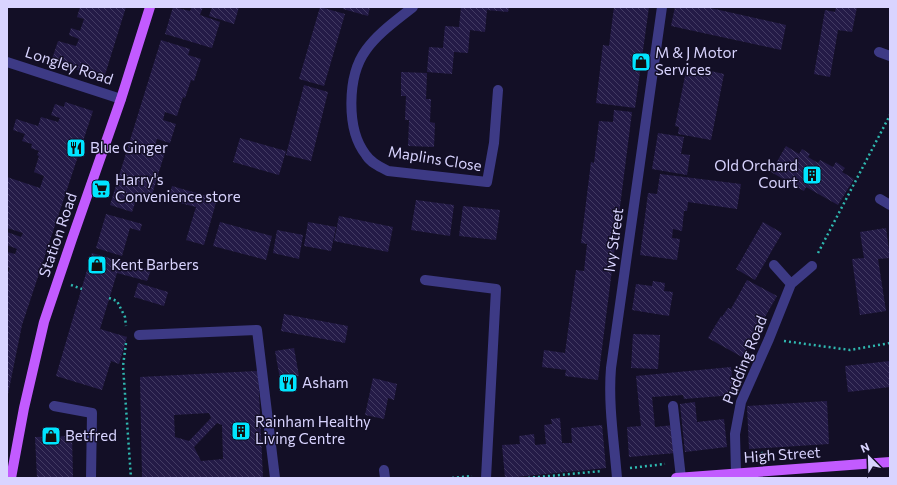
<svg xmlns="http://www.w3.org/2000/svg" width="897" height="485" font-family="Commissioner,sans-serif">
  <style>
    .building { fill: url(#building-back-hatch); fill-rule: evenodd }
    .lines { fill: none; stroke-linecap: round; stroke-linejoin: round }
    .path { stroke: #2fb8b0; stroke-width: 2.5; stroke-dasharray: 2 3; stroke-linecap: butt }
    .minor { stroke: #3d3a85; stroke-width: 10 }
    .major { stroke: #c25bff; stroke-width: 10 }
    .labels { text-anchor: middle; stroke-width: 3; stroke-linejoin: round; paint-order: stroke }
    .poi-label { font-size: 15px; fill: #d9d4ff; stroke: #130f26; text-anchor: start }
    .street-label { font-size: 15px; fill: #d9d4ff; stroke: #130f26 }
  </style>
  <defs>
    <pattern id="building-back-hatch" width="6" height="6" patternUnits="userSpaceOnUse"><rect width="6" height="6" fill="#241b47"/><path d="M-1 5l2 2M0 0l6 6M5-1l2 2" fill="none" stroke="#433b63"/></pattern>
  </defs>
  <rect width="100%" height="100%" fill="#130f26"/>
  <!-- building -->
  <path class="building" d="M80 7H126L104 78 51 62 58 41 76 46 79 39 69 35 71 28 80 31 84 19 77 17Z
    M173 7 190 11 192 7H203L200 15 220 22 212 48 165 34Z
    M212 7H239L234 24 209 16Z
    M320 7 345 14 324 86 299 79Z
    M343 7H370L368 16 343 9Z
    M461 7H509L508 12 487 10 485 32 470 30 468 53 454 52 452 74 427 72 429 47 443 48 445 26 459 27Z
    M614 7H649L635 108 596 103 603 45 609 46Z
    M675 7H706L786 25 781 50 671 26Z
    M836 7H857L852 32 838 30 830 77 814 74 825 10 835 12Z
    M161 40 190 49 188 55 201 59 194 81 191 80 185 98 183 97 177 116 165 112 163 120 176 124 170 143 157 139 155 146 166 149 150 201 137 197 132 212 110 205Z
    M687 66 724 74 711 140 678 134 679 127 675 126Z
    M401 72 427 73 426 99H431L430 122 435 123 434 147 408 146 409 120H405L406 96H401Z
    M304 85 328 92 311 161 286 155Z
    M65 102 93 111 22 325 7 399V274L10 268 7 267V252L15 254 17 249 7 245V232L21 237 23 233 7 228V177L40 188 44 176 34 172 39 156 37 155 39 151 31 148 32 144 22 141 25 134 13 130 16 119 38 126 41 117 58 122 60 118 51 115 55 104 64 107Z
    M614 110 632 112 598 380 565 376 566 370 542 367 544 350 565 353 576 270 584 271 587 244 581 243 591 162 594 163 599 121 613 122Z
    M658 133 684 137 681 154 690 155 687 175 652 169Z
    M240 138 286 151 279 175 233 162Z
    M786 146 799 154 802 149 810 154 808 157 818 163 820 160 833 167 836 162 845 168 842 172 854 179 838 205 806 187 804 191 771 172Z
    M660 174 741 184 737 209 688 202 687 211H684L682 231 673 229 672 238 680 239 677 260 640 255 648 193 657 194Z
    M172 186 217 199 204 245 186 240 196 207 168 200Z
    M416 200 454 205 450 236 411 230Z
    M463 206 500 210 496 240 459 236Z
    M106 214 142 224 140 231 130 228 122 256 96 248Z
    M339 216 393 227 388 252 334 241Z
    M220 222 272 236 266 260 213 246Z
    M308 222 336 227 331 251 304 246Z
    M763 222 782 233 755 280 736 269Z
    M886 228 890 258 878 259 886 311 860 315 852 259 864 258 860 232Z
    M277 230 303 235 299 259 273 253Z
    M92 253 151 270 147 281 117 273 100 329 127 337 119 364 111 361 102 390 56 376Z
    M747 280 777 296 742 357 708 338 721 316 722 317 728 308 731 309Z
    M653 281 665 283 664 291 673 292 669 316 632 310 636 284 652 286Z
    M138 283 168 292 164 306 134 297Z
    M284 314 348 326 345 343 281 331Z
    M633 334 660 335 658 369 631 368Z
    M294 348 299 376 280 379 275 351Z
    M890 361V387L848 392 845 366Z
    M731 367 734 395 684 399 683 395 652 397 655 427 673 425 676 453 629 457 627 427 641 426 636 376Z
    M258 371 263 478H142L140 377ZM209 413 211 418 189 441 175 437 174 415ZM217 423 222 425 223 459 201 461 194 447Z
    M373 378 397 384 394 400 388 398 384 419 365 415Z
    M827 401 829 444 749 449 747 406Z
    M695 402 697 422 724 419 727 447 685 452 680 404Z
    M560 418 562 443H572L571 428 602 425 606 468 505 478 502 445 520 444 519 436 534 434 535 445 546 444 544 425 552 424 551 419Z
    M72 436 73 478H37L35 437Z"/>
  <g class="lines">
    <!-- path -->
    <path class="path" d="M818 253 890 115
      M71 285 82 289
      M109 298 117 301 125 317 126 326
      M784 341 850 350 890 343
      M126 343 123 366 131 478
      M751 454 764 453 776 454
      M630 468 665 464
      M452 478 472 476
      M528 478 602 471"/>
    <!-- minor -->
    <path class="minor" d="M413 7C397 20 378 33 366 50 347 76 346 130 366 155 371 163 380 167 388 171L487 182 494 143 498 90
      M879 52 890 56
      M7 62 121 99
      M880 199 890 205
      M774 265 791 284
      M425 280 496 289 486 478
      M139 335 257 330 275 478
      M54 406 92 413 91 478
      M673 406 681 478
      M384 470 385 478
      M736 473 735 434 741 402 769 339 791 284 812 266
      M617 478C614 441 608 404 611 368L662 7"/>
    <!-- major -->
    <path class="major" d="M11 478 24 408 44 322 72 239 121 99 150 7
      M676 478 890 462"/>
  </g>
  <!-- icons -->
  <defs>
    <g id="shop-square" transform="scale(1)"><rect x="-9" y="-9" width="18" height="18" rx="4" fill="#00e5ff" stroke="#130f26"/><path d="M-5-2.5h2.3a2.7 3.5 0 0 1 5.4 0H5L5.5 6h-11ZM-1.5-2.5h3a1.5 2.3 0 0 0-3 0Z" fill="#111"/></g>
    <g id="restaurant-square" transform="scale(1)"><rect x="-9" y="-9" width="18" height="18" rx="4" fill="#00e5ff" stroke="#130f26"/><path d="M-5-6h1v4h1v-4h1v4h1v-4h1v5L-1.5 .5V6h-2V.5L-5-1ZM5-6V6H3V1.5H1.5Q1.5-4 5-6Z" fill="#111"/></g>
    <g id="building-square" transform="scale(1)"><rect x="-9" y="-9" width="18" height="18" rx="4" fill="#00e5ff" stroke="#130f26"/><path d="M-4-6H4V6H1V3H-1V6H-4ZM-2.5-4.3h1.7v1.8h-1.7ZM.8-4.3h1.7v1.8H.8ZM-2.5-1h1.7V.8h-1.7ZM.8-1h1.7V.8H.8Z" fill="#111"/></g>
    <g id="supermarket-square" transform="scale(1)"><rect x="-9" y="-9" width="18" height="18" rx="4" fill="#00e5ff" stroke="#130f26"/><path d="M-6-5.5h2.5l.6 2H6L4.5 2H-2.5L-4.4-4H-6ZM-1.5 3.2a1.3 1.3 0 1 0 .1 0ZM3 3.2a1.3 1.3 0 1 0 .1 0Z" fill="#111"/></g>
  </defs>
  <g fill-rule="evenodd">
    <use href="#shop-square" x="641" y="62"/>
    <use href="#restaurant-square" x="76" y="148"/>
    <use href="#building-square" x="812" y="175"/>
    <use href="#supermarket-square" x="101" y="189"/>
    <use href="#shop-square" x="97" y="265"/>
    <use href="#restaurant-square" x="288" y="383"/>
    <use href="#building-square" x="241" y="431"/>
    <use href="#shop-square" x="51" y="436"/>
  </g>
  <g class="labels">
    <!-- poi labels -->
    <g class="poi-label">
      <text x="655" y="58">M &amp; J Motor<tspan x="655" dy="17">Services</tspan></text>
      <text x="90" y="153">Blue Ginger</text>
      <text x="798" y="171" text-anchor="end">Old Orchard<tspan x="798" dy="17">Court</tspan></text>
      <text x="115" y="185">Harry's<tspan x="115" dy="17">Convenience store</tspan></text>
      <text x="111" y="270">Kent Barbers</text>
      <text x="302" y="388">Asham</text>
      <text x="255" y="427">Rainham Healthy<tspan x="255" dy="17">Living Centre</tspan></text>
      <text x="65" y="441">Betfred</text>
    </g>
    <!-- street labels -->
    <g class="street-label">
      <text transform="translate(69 66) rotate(18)" y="5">Longley Road</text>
      <text transform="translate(435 159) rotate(9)" y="5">Maplins Close</text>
      <text transform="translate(58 235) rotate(-71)" y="5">Station Road</text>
      <text transform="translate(614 240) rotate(-82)" y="5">Ivy Street</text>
      <text transform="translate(745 360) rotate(-68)" y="5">Pudding Road</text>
      <text transform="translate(782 455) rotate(-4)" y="5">High Street</text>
    </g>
  </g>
  <!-- border -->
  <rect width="897" height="485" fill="none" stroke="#d9d4ff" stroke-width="16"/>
  <!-- north arrow -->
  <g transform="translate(869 457) rotate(337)" stroke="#130f26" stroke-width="3" paint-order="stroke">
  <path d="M0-3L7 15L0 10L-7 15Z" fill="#d9d4ff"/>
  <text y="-6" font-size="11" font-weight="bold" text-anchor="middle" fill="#d9d4ff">N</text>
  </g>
</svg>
